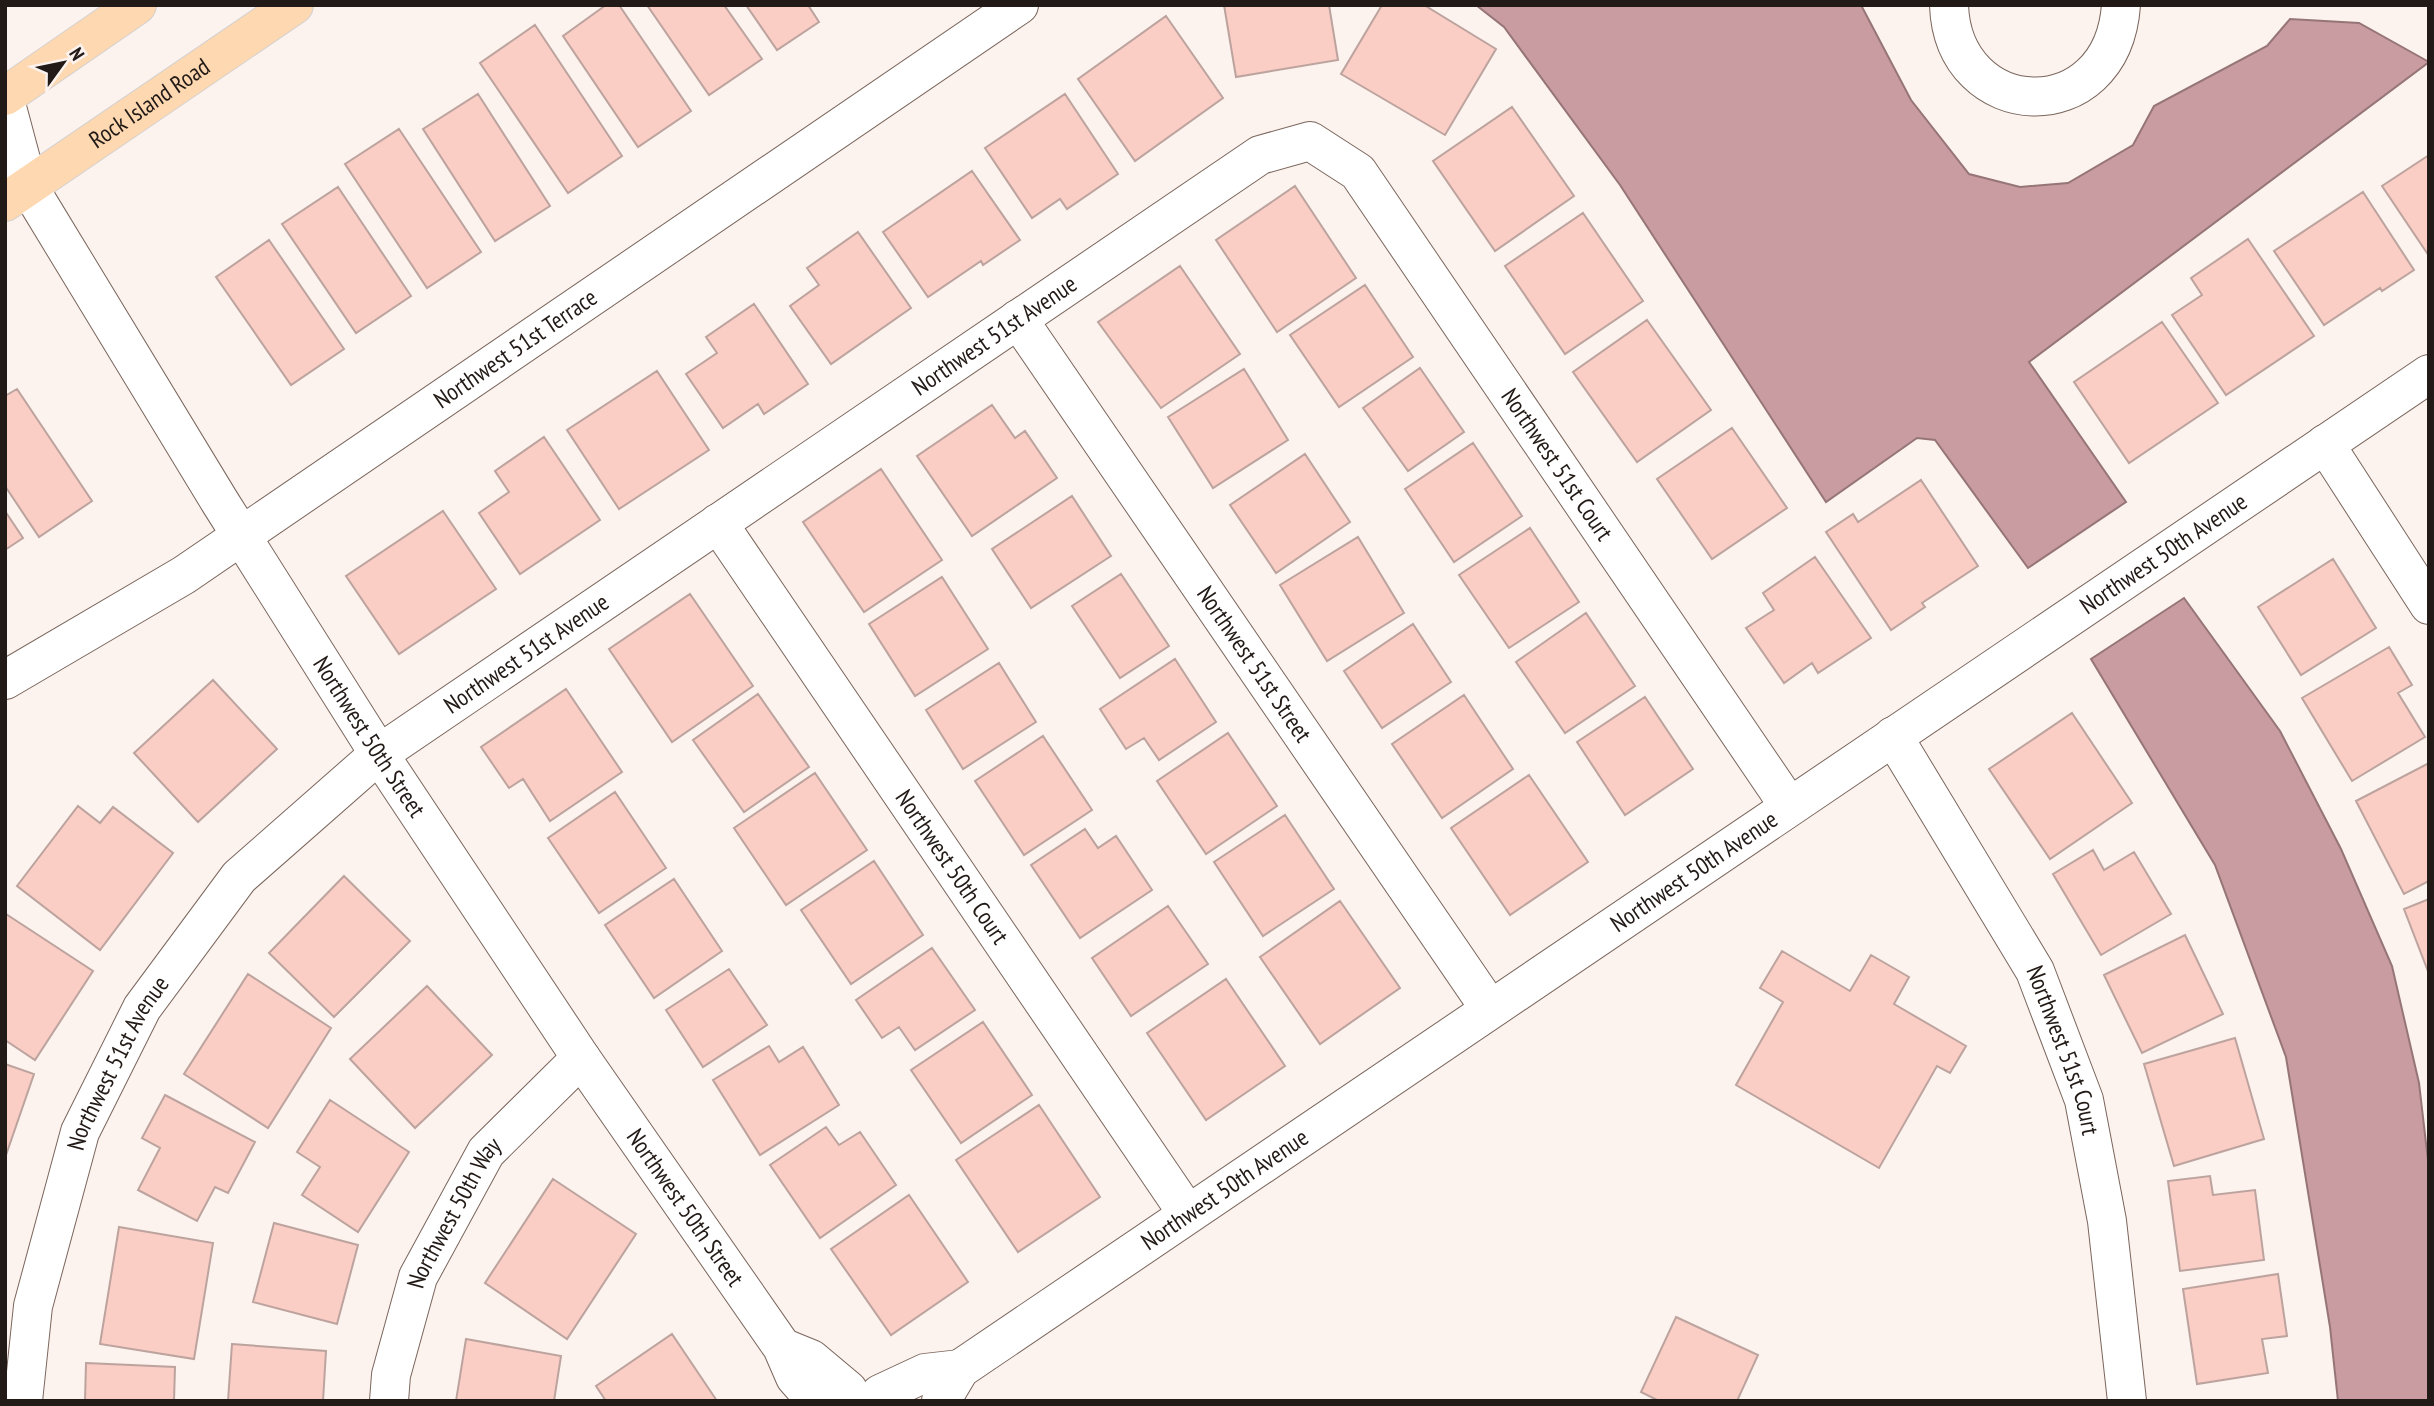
<svg xmlns="http://www.w3.org/2000/svg" width="2434" height="1406" font-family="'PT Sans Narrow',sans-serif">
  <style>
    .water { fill: #c89ca0; stroke: #967577; stroke-width: 2 }
    .building { fill: #facdc5; stroke: #bca39e; stroke-width: 2 }
    .lines { fill: none; stroke-linecap: round; stroke-linejoin: round }
    .minor-casing { stroke: #7a665c; stroke-width: 40 }
    .major-casing { stroke: #d3d1d0; stroke-width: 40 }
    .minor { stroke: #fff; stroke-width: 38 }
    .major { stroke: #fdd8b1; stroke-width: 38 }
    .labels { text-anchor: middle; stroke-width: 7; stroke-linejoin: round; paint-order: stroke }
    .street-label { font-size: 24px; fill: #221a16; stroke: #fcf2ee }
  </style>
  <rect width="100%" height="100%" fill="#fcf2ee"/>
  <!-- water -->
  <path class="water" d="M1476 5H1861L1911 100 1969 174 2020 187 2068 183 2133 145 2154 106 2267 46 2290 19 2359 23 2429 62 2029 362 2126 502 2028 568 1935 440 1917 438 1826 502 1620 185 1504 27Z
    M2184 598 2280 731 2341 849 2392 966 2419 1083 2429 1169V1401H2338L2330 1327 2286 1057 2215 865 2091 659Z"/>
  <!-- building -->
  <path class="building" d="M606 5H619L691 111 638 147 563 36Z
    M647 5H724L762 59 709 95Z
    M746 5H808L819 22 777 50Z
    M1224 5H1329L1338 60 1236 77Z
    M1382 5H1424L1496 49 1445 135 1341 74Z
    M1166 16 1223 98 1135 161 1078 79Z
    M535 25 622 156 568 193 480 63Z
    M478 94 550 206 495 241 423 129Z
    M1065 94 1118 174 1067 209 1060 199 1032 218 985 148Z
    M1512 107 1574 196 1495 251 1433 161Z
    M399 129 481 252 427 288 345 164Z
    M2429 155V256L2382 186Z
    M972 171 1020 240 983 265 981 261 928 297 883 232Z
    M1295 186 1356 278 1277 332 1216 240Z
    M338 187 411 296 356 333 282 224Z
    M2363 192 2414 270 2382 291 2380 288 2324 325 2274 251Z
    M1583 213 1643 301 1565 354 1505 266Z
    M858 232 911 308 831 364 790 306 819 285 807 268Z
    M2248 239 2314 336 2226 395 2172 315 2202 295 2191 278Z
    M269 240 344 349 291 385 216 277Z
    M1180 266 1240 354 1161 408 1098 322Z
    M1365 285 1413 357 1339 407 1290 335Z
    M754 304 808 384 764 414 758 404 723 428 686 374 717 353 706 337Z
    M1647 320 1711 410 1637 462 1573 372Z
    M2162 322 2218 403 2129 463 2074 382Z
    M1420 368 1464 432 1408 471 1363 408Z
    M1244 369 1288 440 1213 488 1168 417Z
    M657 371 709 450 619 509 567 430Z
    M17 389 92 501 39 537 5 486V396Z
    M992 405 1015 438 1025 431 1057 478 972 536 917 456Z
    M1732 428 1787 508 1712 559 1657 479Z
    M544 437 600 520 520 574 479 513 509 492 495 471Z
    M1473 443 1522 516 1454 562 1405 489Z
    M1305 454 1350 522 1276 573 1230 505Z
    M881 469 942 560 864 612 803 522Z
    M1921 480 1978 566 1922 603 1925 607 1891 630 1826 532 1853 514 1858 522Z
    M1072 496 1111 556 1031 608 992 549Z
    M5 511 23 538 5 550Z
    M443 511 496 589 399 654 346 576Z
    M1530 528 1579 602 1509 648 1459 575Z
    M1358 537 1404 613 1327 661 1280 585Z
    M1815 557 1871 638 1818 673 1812 663 1784 683 1746 628 1774 610 1763 593Z
    M2333 559 2376 628 2301 675 2258 607Z
    M1121 574 1169 646 1120 678 1072 606Z
    M942 577 988 649 915 696 869 624Z
    M690 594 753 686 672 742 609 649Z
    M1586 613 1635 686 1565 733 1516 662Z
    M1413 624 1451 682 1382 728 1344 671Z
    M2389 647 2412 685 2398 693 2425 737 2352 781 2302 698Z
    M1175 659 1216 722 1159 760 1144 738 1126 749 1100 709Z
    M999 663 1036 722 963 769 926 710Z
    M213 680 277 749 198 822 134 753Z
    M566 689 622 772 550 821 523 779 509 788 481 747Z
    M758 694 809 767 744 812 693 740Z
    M1464 695 1513 769 1442 818 1392 744Z
    M1645 697 1693 769 1625 815 1577 742Z
    M2072 713 2132 803 2050 859 1989 769Z
    M1228 733 1277 806 1206 854 1157 781Z
    M1043 736 1092 810 1024 855 975 781Z
    M2429 763V881L2404 894 2356 801Z
    M815 773 867 850 786 905 734 828Z
    M1529 775 1588 862 1510 915 1451 828Z
    M615 792 666 868 599 913 548 838Z
    M78 806 100 823 113 807 173 853 100 950 17 886Z
    M1285 815 1334 889 1263 936 1214 862Z
    M1085 829 1098 848 1116 836 1152 890 1080 938 1031 865Z
    M2093 850 2104 870 2134 852 2171 914 2101 955 2053 874Z
    M874 861 923 935 851 984 801 910Z
    M344 876 410 941 334 1017 269 953Z
    M674 879 722 951 654 998 605 925Z
    M2429 899V974L2404 909Z
    M1340 901 1400 988 1320 1044 1260 957Z
    M1168 906 1208 964 1131 1016 1092 958Z
    M6 914 93 971 35 1060 5 1040Z
    M2185 935 2223 1014 2142 1053 2104 975Z
    M932 948 975 1010 915 1050 899 1027 882 1038 856 1000Z
    M1782 951 1850 991 1871 955 1909 977 1894 1004 1966 1046 1950 1073 1937 1066 1879 1168 1736 1085 1783 1002 1760 988Z
    M729 969 767 1025 703 1067 666 1010Z
    M248 974 331 1028 268 1128 184 1074Z
    M1226 979 1285 1066 1206 1120 1147 1033Z
    M427 986 492 1055 415 1128 350 1059Z
    M983 1022 1032 1095 961 1143 911 1070Z
    M2235 1038 2264 1139 2174 1166 2144 1064Z
    M769 1046 779 1062 803 1047 839 1105 760 1155 713 1080Z
    M5 1064 34 1074 5 1158Z
    M165 1095 255 1142 228 1193 215 1187 197 1221 138 1190 160 1148 142 1138Z
    M330 1100 409 1152 358 1232 302 1195 320 1167 297 1152Z
    M1039 1105 1100 1197 1018 1252 956 1160Z
    M826 1127 839 1145 860 1132 896 1185 820 1238 770 1165Z
    M2210 1176 2213 1195 2255 1190 2264 1260 2180 1271 2168 1181Z
    M553 1179 636 1234 567 1339 485 1283Z
    M909 1195 968 1282 891 1335 831 1249Z
    M274 1223 358 1245 337 1324 253 1302Z
    M119 1227 213 1243 194 1359 100 1344Z
    M2278 1274 2287 1336 2262 1339 2268 1373 2197 1384 2183 1289Z
    M1676 1317 1758 1355 1737 1401H1659L1641 1392Z
    M672 1334 717 1401H606L596 1386Z
    M466 1339 561 1356 554 1401H456Z
    M232 1344 326 1351 323 1401H228Z
    M86 1363 175 1367 174 1401H85Z"/>
  <g class="lines">
    <!-- minor casing -->
    <g class="minor-casing">
      <g id="minor">
        <path d="M1949 5C1953 123 2112 131 2121 5"/>
        <path id="s1" d="M5 100 28 186 220 502 379 754 581 1058 782 1347 795 1377 816 1401"/>
        <path id="s2" d="M1018 319 1490 1009"/>
        <path d="M2325 444 2429 605"/>
        <path id="s3" d="M718 523 1187 1213"/>
        <path id="s4" d="M5 680 184 575 1019 5"/>
        <path id="s5" d="M1893 736 2035 971 2084 1100 2107 1221 2127 1401"/>
        <path d="M784 1348 811 1359 848 1390"/>
        <path d="M880 1394 925 1373 960 1369"/>
        <path id="s6" d="M23 1401 33 1306 80 1132 142 1008 239 877 379 754 1260 155 1310 141 1358 172 1789 806"/>
        <path id="s7" d="M389 1401 391 1375 418 1277 486 1152 581 1058"/>
        <path id="s8" d="M941 1401 960 1369 2429 374"/>
      </g>
    </g>
    <!-- major casing -->
    <g class="major-casing">
      <g id="major">
        <path d="M5 96 137 5"/>
        <path id="s9" d="M5 202 294 5"/>
      </g>
    </g>
    <!-- minor -->
    <use href="#minor" class="minor"/>
    <!-- major -->
    <use href="#major" class="major"/>
  </g>
  <g class="labels">
    <!-- street labels -->
    <g class="street-label">
      <text dy="8" stroke="none"><textPath href="#s9" startOffset="175">Rock Island Road</textPath></text>
      <text dy="8" stroke="none"><textPath href="#s6" startOffset="1508">Northwest 51st Avenue</textPath></text>
      <text dy="8" stroke="none"><textPath href="#s4" startOffset="609">Northwest 51st Terrace</textPath></text>
      <text dy="8" stroke="none"><textPath href="#s6" startOffset="2292">Northwest 51st Court</textPath></text>
      <text dy="8" stroke="none"><textPath href="#s8" startOffset="1491">Northwest 50th Avenue</textPath></text>
      <text dy="8" stroke="none"><textPath href="#s6" startOffset="942">Northwest 51st Avenue</textPath></text>
      <text dy="8" stroke="none"><textPath href="#s2" startOffset="418">Northwest 51st Street</textPath></text>
      <text dy="8" stroke="none"><textPath href="#s1" startOffset="737">Northwest 50th Street</textPath></text>
      <text dy="8" stroke="none"><textPath href="#s3" startOffset="416">Northwest 50th Court</textPath></text>
      <text dy="8" stroke="none"><textPath href="#s8" startOffset="924">Northwest 50th Avenue</textPath></text>
      <text dy="8" stroke="none"><textPath href="#s5" startOffset="359">Northwest 51st Court</textPath></text>
      <text dy="8" stroke="none"><textPath href="#s6" startOffset="354">Northwest 51st Avenue</textPath></text>
      <text dy="8" stroke="none"><textPath href="#s8" startOffset="357">Northwest 50th Avenue</textPath></text>
      <text dy="8" stroke="none"><textPath href="#s1" startOffset="1304">Northwest 50th Street</textPath></text>
      <text dy="8" stroke="none"><textPath href="#s7" startOffset="201">Northwest 50th Way</textPath></text>
    </g>
  </g>
  <!-- border -->
  <rect width="2434" height="1406" fill="none" stroke="#221a16" stroke-width="14"/>
  <!-- north arrow -->
  <g transform="translate(63 63) rotate(57)" stroke="#fcf2ee" stroke-width="5" paint-order="stroke">
  <path d="M0-5L12 26L0 18L-12 26Z" fill="#221a16"/>
  <text y="-10" font-size="19" font-weight="bold" text-anchor="middle" fill="#221a16">N</text>
  </g>
</svg>
